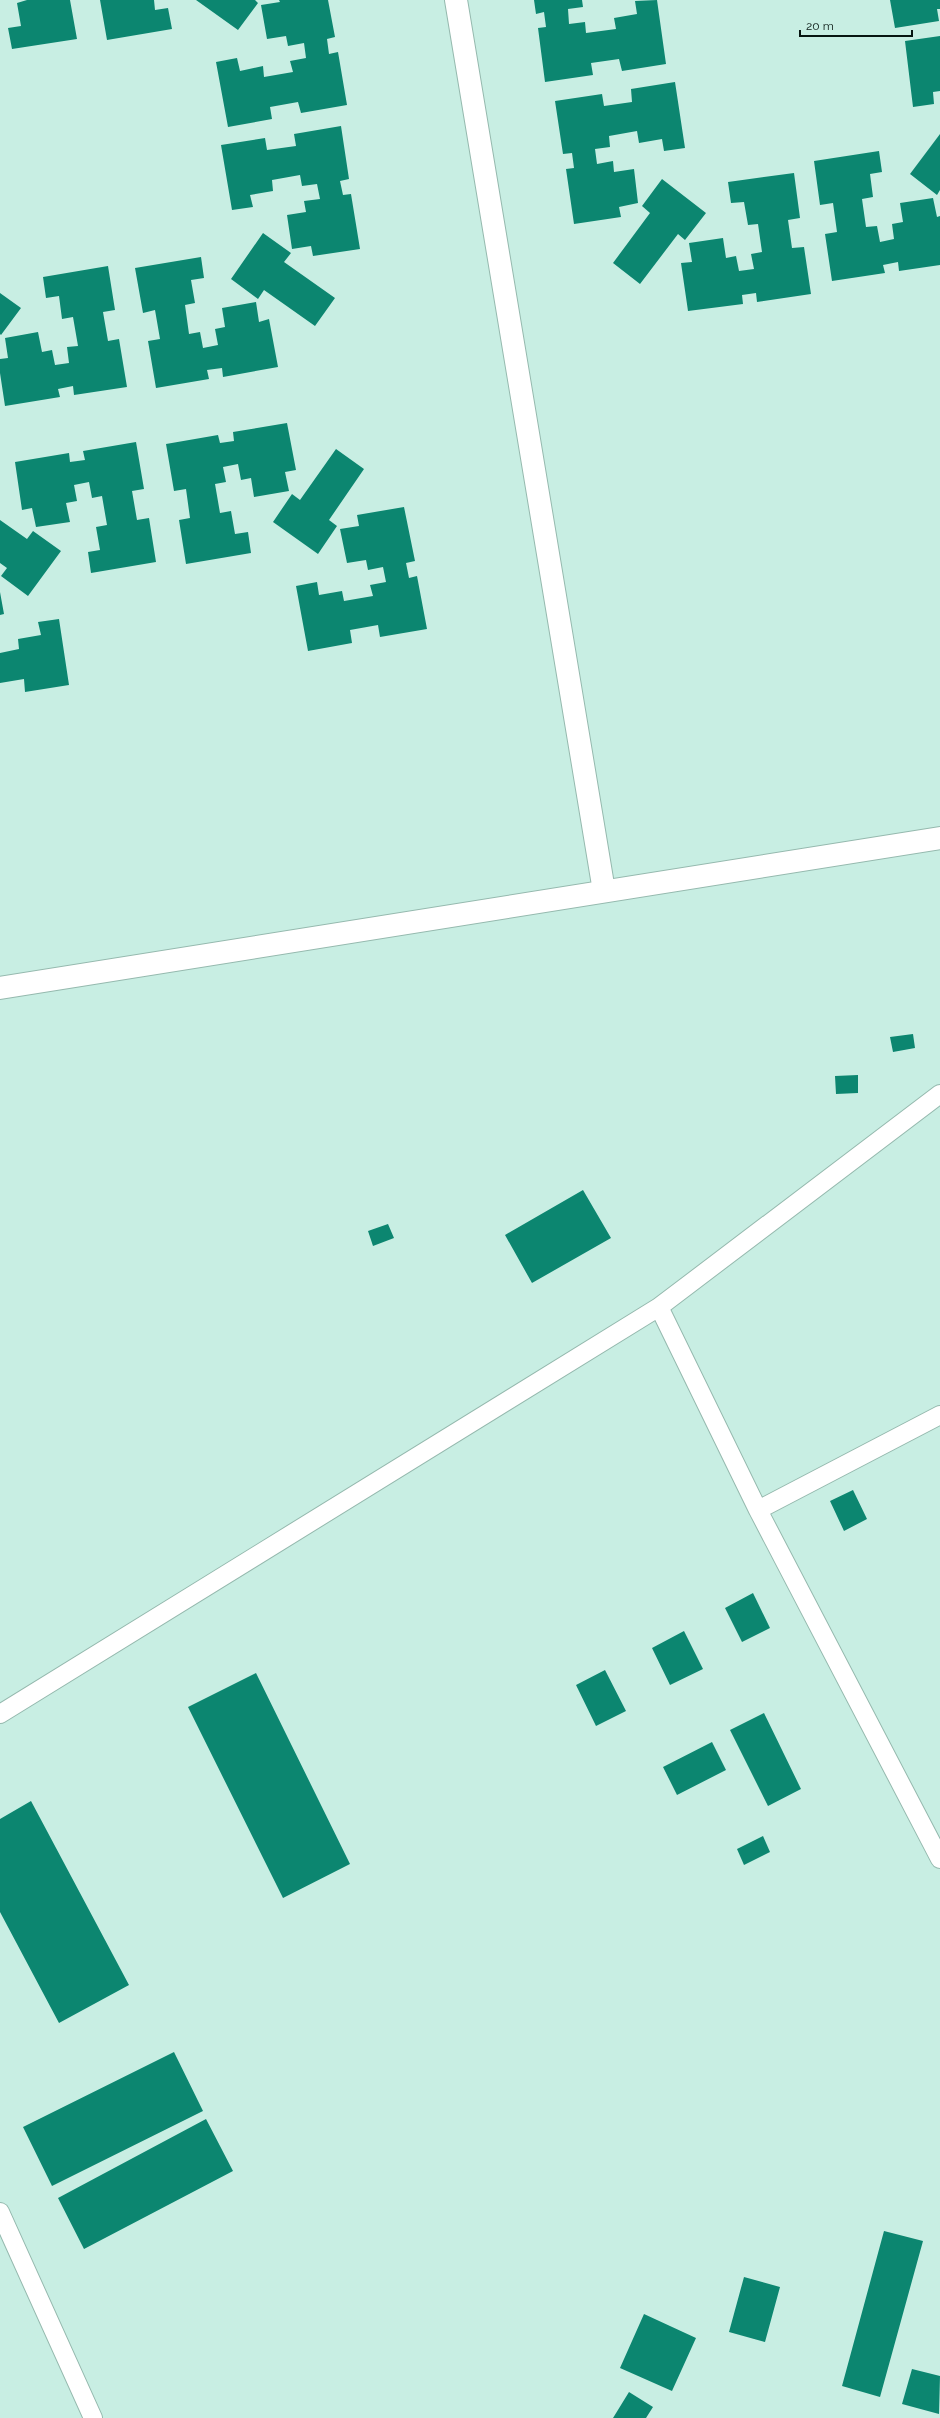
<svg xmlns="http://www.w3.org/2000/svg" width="940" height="2418" font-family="Raleway,sans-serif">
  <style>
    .building { fill: #0c8670 }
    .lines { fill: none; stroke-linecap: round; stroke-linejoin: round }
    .lane-casing { stroke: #95b9ae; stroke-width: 20 }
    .street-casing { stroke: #95b9ae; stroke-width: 24 }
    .lane { stroke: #fff; stroke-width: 18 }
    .street { stroke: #fff; stroke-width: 22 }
  </style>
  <rect width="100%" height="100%" fill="#c8eee3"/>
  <!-- building -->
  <path class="building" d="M27 0H70L77 39 12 49 8 28 21 26 17 3Z
    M100 0H154L155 10 168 8 172 29 107 40Z
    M196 0H255L258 3 238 30Z
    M279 0H328L335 37 327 39 329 54 338 52 347 105 301 113 298 102 270 107 272 119 228 127 216 62 237 58 240 71 263 66 264 77 293 72 290 61 306 58 304 43 288 46 286 36 267 39 261 5 280 2Z
    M534 0H582L583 7 568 9 569 24 585 22 586 33 616 29 614 18 637 14 635 1 657 0 666 64 622 71 619 59 591 63 593 75 545 82 538 28 546 27 544 12 536 14Z
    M890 0H940V9H937L939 21 895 28Z
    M940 36V91L933 92 934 104 913 107 905 41Z
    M675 82 685 148 664 151 662 139 639 143 637 131 609 136 610 147 595 149 597 164 613 161 614 172 634 169 638 203 619 207 621 217 574 224 566 169 574 168 572 153 563 154 555 101 602 94 604 106 632 102 631 89Z
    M341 126 349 179 340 181 343 195 351 194 360 249 313 256 311 246 292 249 287 215 306 212 304 201 320 199 317 184 302 186 300 175 272 180 273 191 250 195 253 207 232 210 221 145 265 138 267 150 296 146 294 134Z
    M940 134V190L937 195 910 174Z
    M879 151 882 172 870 174 873 197 862 199 866 227 877 226 880 242 894 239 892 224 903 222 900 203 933 198 937 217 940 216V265L899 271 898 262 883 265 885 273 832 281 825 234 837 232 833 203 820 205 814 161Z
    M794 173 800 218 788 220 792 248 804 247 811 294 757 302 756 293 742 295 743 304 688 311 681 263 692 262 689 243 723 238 726 258 736 256 739 271 754 269 751 254 762 252 758 224 748 225 744 202 731 203 728 182Z
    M662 179 706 213 685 240 678 234 640 284 613 263 650 213 642 206Z
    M263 233 291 253 284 262 335 298 315 326 264 290 258 299 231 279Z
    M201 257 204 278 191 280 195 303 185 305 189 334 200 332 203 348 218 345 215 329 225 327 222 308 256 302 259 322 269 319 278 367 223 377 222 368 207 370 209 379 156 388 148 341 160 339 155 310 143 313 135 268Z
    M108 266 115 310 103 312 108 341 119 339 127 387 74 395 73 386 58 389 60 397 5 406 0 373V359L8 358 5 338 38 332 42 352 52 350 55 365 69 363 67 347 78 346 73 317 62 319 59 296 46 298 43 277Z
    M0 293 21 308 1 335 0 334Z
    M287 423 296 470 285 472 289 491 254 497 251 478 241 480 238 464 223 467 226 482 215 484 220 513 231 511 235 534 248 532 251 553 186 564 179 520 190 518 186 489 174 491 166 444 218 435 220 443 234 441 233 432Z
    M136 442 144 489 132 491 137 520 149 518 156 562 91 573 88 552 100 550 96 527 107 525 102 496 92 498 89 482 74 485 77 501 66 503 70 522 36 527 32 508 22 510 15 462 69 453 70 462 85 460 83 451Z
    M336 449 364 469 329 520 337 526 318 554 273 522 292 494 300 500Z
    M404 507 415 561 406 563 409 578 417 576 427 629 380 637 378 625 350 630 352 643 308 651 296 586 317 582 319 595 342 591 344 601 373 596 370 585 386 582 383 567 368 570 366 560 347 563 340 529 359 526 357 515Z
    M0 520 27 539 33 531 61 551 28 596 1 576 7 568 0 563Z
    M0 592 4 614 0 615Z
    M59 619 69 685 25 692 24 679 0 683V653L19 649 18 639 41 635 38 622Z
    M913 1034 915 1048 893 1052 890 1037Z
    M858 1075V1093L836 1094 835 1076Z
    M583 1190 611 1238 532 1283 505 1235Z
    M388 1224 394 1238 373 1246 368 1231Z
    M853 1490 867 1519 844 1531 830 1501Z
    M753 1593 770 1628 742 1642 725 1608Z
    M684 1631 703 1669 670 1685 652 1648Z
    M605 1670 626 1711 596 1726 576 1685Z
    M256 1673 350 1864 283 1898 188 1707Z
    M764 1713 801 1789 768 1806 730 1730Z
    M712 1742 726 1770 677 1795 663 1767Z
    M31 1801 129 1985 59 2023 0 1912V1819Z
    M763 1836 770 1852 744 1865 737 1849Z
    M174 2052 203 2111 52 2186 23 2127Z
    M206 2119 233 2171 84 2249 58 2198Z
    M884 2231 923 2241 880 2397 842 2386Z
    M744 2277 780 2287 765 2342 729 2332Z
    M644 2314 696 2338 672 2391 620 2368Z
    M912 2369 940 2376 939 2414 902 2404Z
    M629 2392 653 2407 646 2418H613Z"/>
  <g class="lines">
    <!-- lane casing -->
    <g class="lane-casing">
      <path id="lane" d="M940 1094 659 1307 758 1510 940 1859
        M758 1510 940 1415
        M0 1714 659 1307
        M0 2212 93 2418"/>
    </g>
    <!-- street casing -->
    <g class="street-casing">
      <path id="street" d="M456 0 604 891
        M0 988 940 838"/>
    </g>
    <!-- lane -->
    <use href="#lane" class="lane"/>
    <!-- street -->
    <use href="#street" class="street"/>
  </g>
  <!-- scale -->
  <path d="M800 30v6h112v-6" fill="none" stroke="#071511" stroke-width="2"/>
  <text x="806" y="30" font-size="12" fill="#071511" stroke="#c8eee3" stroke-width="3" paint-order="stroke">20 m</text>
</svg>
